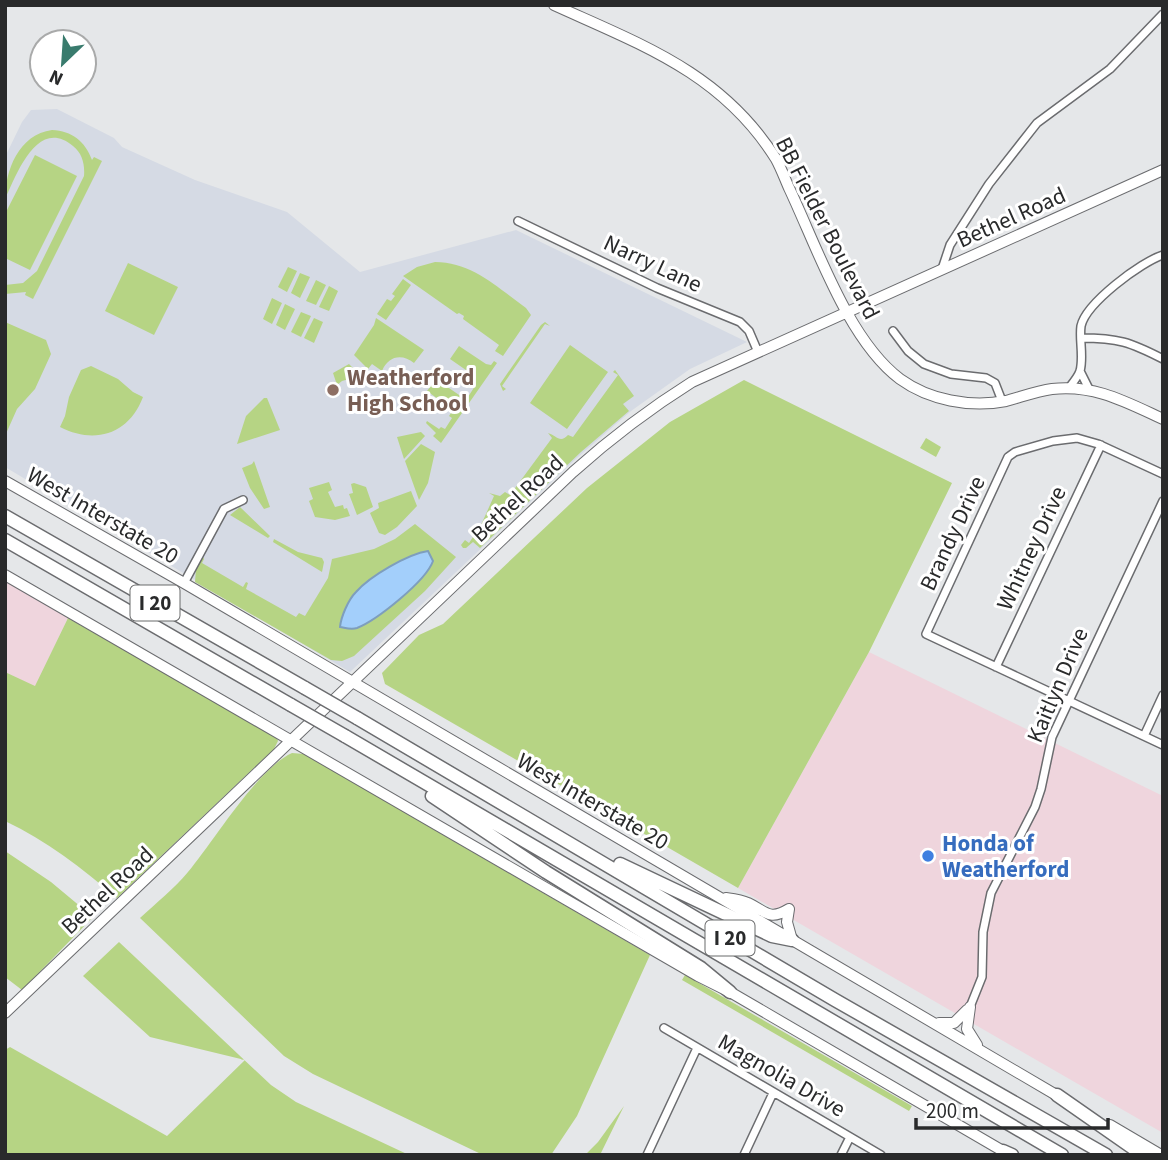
<svg xmlns="http://www.w3.org/2000/svg" width="1168" height="1160" font-family="'Source Sans 3',sans-serif">
  <style>
    .commercial { fill: #efd5dd }
    .built { fill: #d5dae4 }
    .green { fill: #b6d484 }
    .water { fill: #a3cffb; stroke: #7e9ebd; stroke-width: 2 }
    .lines { fill: none; stroke-linecap: round; stroke-linejoin: round }
    .street-casing { stroke: #6b6c6f; stroke-width: 10 }
    .secondary-casing { stroke: #6b6c6f; stroke-width: 12 }
    .highway-casing { stroke: #6b6c6f; stroke-width: 15 }
    .street { stroke: #fff; stroke-width: 7 }
    .secondary { stroke: #fff; stroke-width: 10 }
    .highway { stroke: #fff; stroke-width: 12 }
    .highway-bridge-casing { stroke: #6b6c6f; stroke-width: 15; stroke-linecap: butt }
    .highway-bridge { stroke: #fff; stroke-width: 12 }
    .education-dot { fill: #8d6e63; stroke: #fff; stroke-width: 2.5 }
    .shop-dot { fill: #3f7fe0; stroke: #fff; stroke-width: 2.5 }
    .labels { text-anchor: middle; stroke-width: 6; stroke-linejoin: round; paint-order: stroke }
    .shield { fill: #fff; stroke: #696a6b; stroke-width: 2 }
    .shield-label { font-size: 21px; font-weight: bold; fill: #292a2b }
    .street-label { font-size: 23px; fill: #292a2b; stroke: #fff }
    .education-label { font-size: 23px; font-weight: bold; fill: #785e54; stroke: #fff; text-anchor: start }
    .shop-label { font-size: 23px; font-weight: bold; fill: #366cbe; stroke: #fff; text-anchor: start }
  </style>
  <rect width="100%" height="100%" fill="#e5e7e9"/>
  <!-- commercial -->
  <path class="commercial" d="M5 581 68 618 35 687 5 672Z
    M869 652 1163 796V1133L738 888Z"/>
  <!-- built -->
  <path class="built" d="M57 109 114 138 122 147 195 180 287 212 360 272 516 230 747 342 690 369 631 411 577 458 350 672 5 467V157L22 122 31 110Z"/>
  <!-- green -->
  <path class="green" d="M52 130C72 131 85 141 92 160L94 157 102 161 33 299 25 295 26 292 5 294V285L23 283 37 271 84 176C85 164 82 153 73 146 37 116 16 176 5 199 5 171 19 134 52 130Z
    M35 155 77 176 30 270 5 258V214Z
    M435 262C472 262 498 288 526 308L531 315 503 356 495 351 499 345 463 319 464 316 459 313 457 314 403 276 417 267Z
    M128 263 178 287 154 335 105 311Z
    M288 267 297 271 287 292 278 287Z
    M300 273 310 277 300 298 291 293Z
    M403 279 411 285 386 320 377 314 387 299 391 301 395 296 392 294Z
    M316 280 326 285 316 305 306 301Z
    M329 286 338 291 329 311 319 307Z
    M272 298 282 303 272 324 263 319Z
    M285 304 295 309 285 330 276 325Z
    M301 312 311 316 301 337 291 332Z
    M314 318 323 322 314 343 304 338Z
    M376 318 424 350 414 363C402 353 388 356 382 371L372 364 368 369 354 355 374 325Z
    M5 322 46 340 51 354 35 389 17 409 5 436Z
    M545 322 550 326 545 324 502 386 506 389 503 391 500 384 541 325Z
    M570 345 608 372 567 429 530 403Z
    M459 346 486 364 491 365 494 361 497 363 441 443 433 436 436 433 426 423 427 421 439 429 441 427 445 429 452 418 449 416 453 410 427 391 436 379 462 397H468L475 386 472 383 476 377 450 359Z
    M349 364 364 379 358 381 356 377 342 381 337 385 333 373Z
    M91 366 118 379 133 392 143 397C129 434 95 445 60 427L65 416 69 397 81 370Z
    M615 370 634 396 623 404 629 411 581 452 480 548 473 542 466 548H463L461 545 465 540 469 543 481 525 494 496 489 493 500 496 505 492 510 495 552 438 548 433C556 435 560 444 568 435L573 437 618 375 613 372Z
    M744 380 952 483 869 652 738 888 385 684 382 673 419 635 443 624 587 488 670 422Z
    M264 398H267L280 430 237 444 246 416Z
    M421 432 425 436 404 459 397 437Z
    M926 438 941 447 936 457 920 448Z
    M421 444 435 452 428 483 419 500 405 461Z
    M254 461 270 507 264 509 250 488 242 468 252 464Z
    M329 482 332 490 328 492 335 507 343 505 344 509 347 508 350 516 335 520 315 517 309 501 313 499 309 488Z
    M354 483 366 487 373 507 357 515 349 494 353 493 351 484Z
    M411 491 417 506 397 527 385 535 379 533 370 513 379 508 378 503Z
    M240 507 270 536 268 538 230 515Z
    M415 524 456 557 425 591 354 656 342 661 331 660 195 582 196 569 203 557 204 559 202 563 243 587 246 582 248 583 246 589 296 617 299 613 305 616 328 578 332 559 374 549 395 539Z
    M274 539 298 552 322 558 324 562 322 572 273 542Z
    M68 618 277 738 278 741 274 749 117 898C82 868 47 841 5 821V672L35 686Z
    M292 753 304 754 650 955 577 1116 551 1155H483L313 1074 284 1056 140 918C156 903 174 889 188 872 214 841 257 769 292 753Z
    M5 851 51 882 93 917 22 990 5 977Z
    M119 942 271 1085 296 1102 409 1155H5V1050L10 1047 167 1136 245 1060 150 1037 83 976Z
    M685 975 912 1106 909 1111 682 980Z
    M624 1106 600 1155H585L598 1142Z"/>
  <!-- water -->
  <path class="water" d="M428 551 433 561C426 581 377 620 357 628 351 630 346 628 340 627 341 617 348 600 356 592 370 576 408 554 428 551Z"/>
  <g class="lines">
    <!-- street casing -->
    <g class="street-casing">
      <path id="street" d="M518 221 657 288 740 322 749 331 758 352
        M942 269 950 245 989 184 1037 123 1110 69 1163 14
        M893 331 908 351 924 364 951 374 986 378 995 383 1002 401
        M1081 338C1118 338 1130 342 1163 359
        M1080 371 1090 391
        M1068 389C1072 384 1078 377 1080 371 1084 357 1079 340 1081 326 1086 303 1141 262 1163 255
        M1163 474 1098 444 1077 438 1053 441 1015 452 1008 457 926 634 1163 745
        M184 583 224 509 243 500
        M996 667 1101 445
        M1144 736 1163 695
        M970 1007 982 977 983 932 991 893 1035 807 1041 789 1052 737 1163 501
        M664 1028 881 1155
        M647 1155 697 1048
        M744 1155 773 1093
        M841 1155 850 1137"/>
    </g>
    <!-- secondary casing -->
    <g class="secondary-casing">
      <path id="secondary" d="M554 5C642 45 722 73 776 159 781 168 785 179 789 188 817 247 848 340 900 379 929 400 970 408 1006 401 1021 397 1037 391 1052 389 1094 384 1126 402 1163 419
        M5 481 184 583 1063 1099
        M5 575 698 976 730 992 1008 1154
        M726 898C733 899 741 900 748 903 767 912 769 921 789 909
        M789 909 787 922 792 940
        M970 1007 967 1029 977 1045
        M5 1013 573 472C611 438 649 409 692 382L1163 170
        M939 1023H954L967 1010
        M1110 1125 1161 1155"/>
    </g>
    <!-- highway casing -->
    <g class="highway-casing">
      <path id="highway" d="M5 516 305 688
        M5 540 291 705
        M357 718 835 1000 1106 1155
        M345 736 1062 1155
        M432 796 546 872 701 968 730 992
        M620 864 772 936 792 940
        M1057 1095 1143 1155
        M1003 1151 1012 1155"/>
    </g>
    <!-- street -->
    <use href="#street" class="street"/>
    <!-- secondary -->
    <use href="#secondary" class="secondary"/>
    <!-- highway -->
    <use href="#highway" class="highway"/>
    <!-- highway-bridge casing -->
    <g class="highway-bridge-casing">
      <path id="highway-bridge" d="M305 688 357 718
        M291 705 345 736"/>
    </g>
    <!-- highway-bridge -->
    <use href="#highway-bridge" class="highway-bridge"/>
  </g>
  <!-- markers -->
  <circle class="education-dot" cx="333" cy="390" r="7"/>
  <circle class="shop-dot" cx="928" cy="856" r="7"/>
  <g class="labels">
    <!-- shield labels -->
    <g class="shield">
      <rect x="130.5" y="585.5" width="49" height="35" rx="5"/>
      <rect x="705.5" y="920.5" width="49" height="35" rx="5"/>
    </g>
    <g class="shield-label">
      <text x="155" y="610">I 20</text>
      <text x="730" y="945">I 20</text>
    </g>
    <!-- street labels -->
    <g class="street-label">
      <text transform="translate(1011 217) rotate(-24)" y="8">Bethel Road</text>
      <text transform="translate(828 228) rotate(63)" y="8">BB Fielder Boulevard</text>
      <text transform="translate(653 263) rotate(25)" y="8">Narry Lane</text>
      <text transform="translate(517 498) rotate(-43)" y="8">Bethel Road</text>
      <text transform="translate(103 515) rotate(30)" y="8">West Interstate 20</text>
      <text transform="translate(952 533) rotate(-65)" y="8">Brandy Drive</text>
      <text transform="translate(1031 548) rotate(-65)" y="8">Whitney Drive</text>
      <text transform="translate(1057 685) rotate(-67)" y="8">Kaitlyn Drive</text>
      <text transform="translate(593 801) rotate(30)" y="8">West Interstate 20</text>
      <text transform="translate(107 890) rotate(-43)" y="8">Bethel Road</text>
      <text transform="translate(782 1075) rotate(30)" y="8">Magnolia Drive</text>
    </g>
    <!-- education labels -->
    <g class="education-label">
      <text x="347" y="385">Weatherford<tspan x="347" dy="26">High School</tspan></text>
    </g>
    <!-- shop labels -->
    <g class="shop-label">
      <text x="942" y="851">Honda of<tspan x="942" dy="26">Weatherford</tspan></text>
    </g>
  </g>
  <!-- border -->
  <rect width="1168" height="1160" fill="none" stroke="#292a2b" stroke-width="14"/>
  <!-- north arrow -->
  <g transform="translate(63 63) rotate(205)"><circle r="33" fill="#ffffff" stroke="#a9aaaa" stroke-width="2"/>
  <path d="M0-5L12 26L0 18L-12 26Z" fill="#397b6d"/>
  <text y="-10" font-size="19" font-weight="bold" text-anchor="middle" fill="#292a2b">N</text>
  </g>
  <!-- scale -->
  <path d="M916 1118v10h192v-10" fill="none" stroke="#292a2b" stroke-width="3.5"/>
  <text x="926" y="1118" font-size="21" fill="#292a2b" stroke="#ffffff" stroke-width="5" paint-order="stroke">200 m</text>
</svg>
